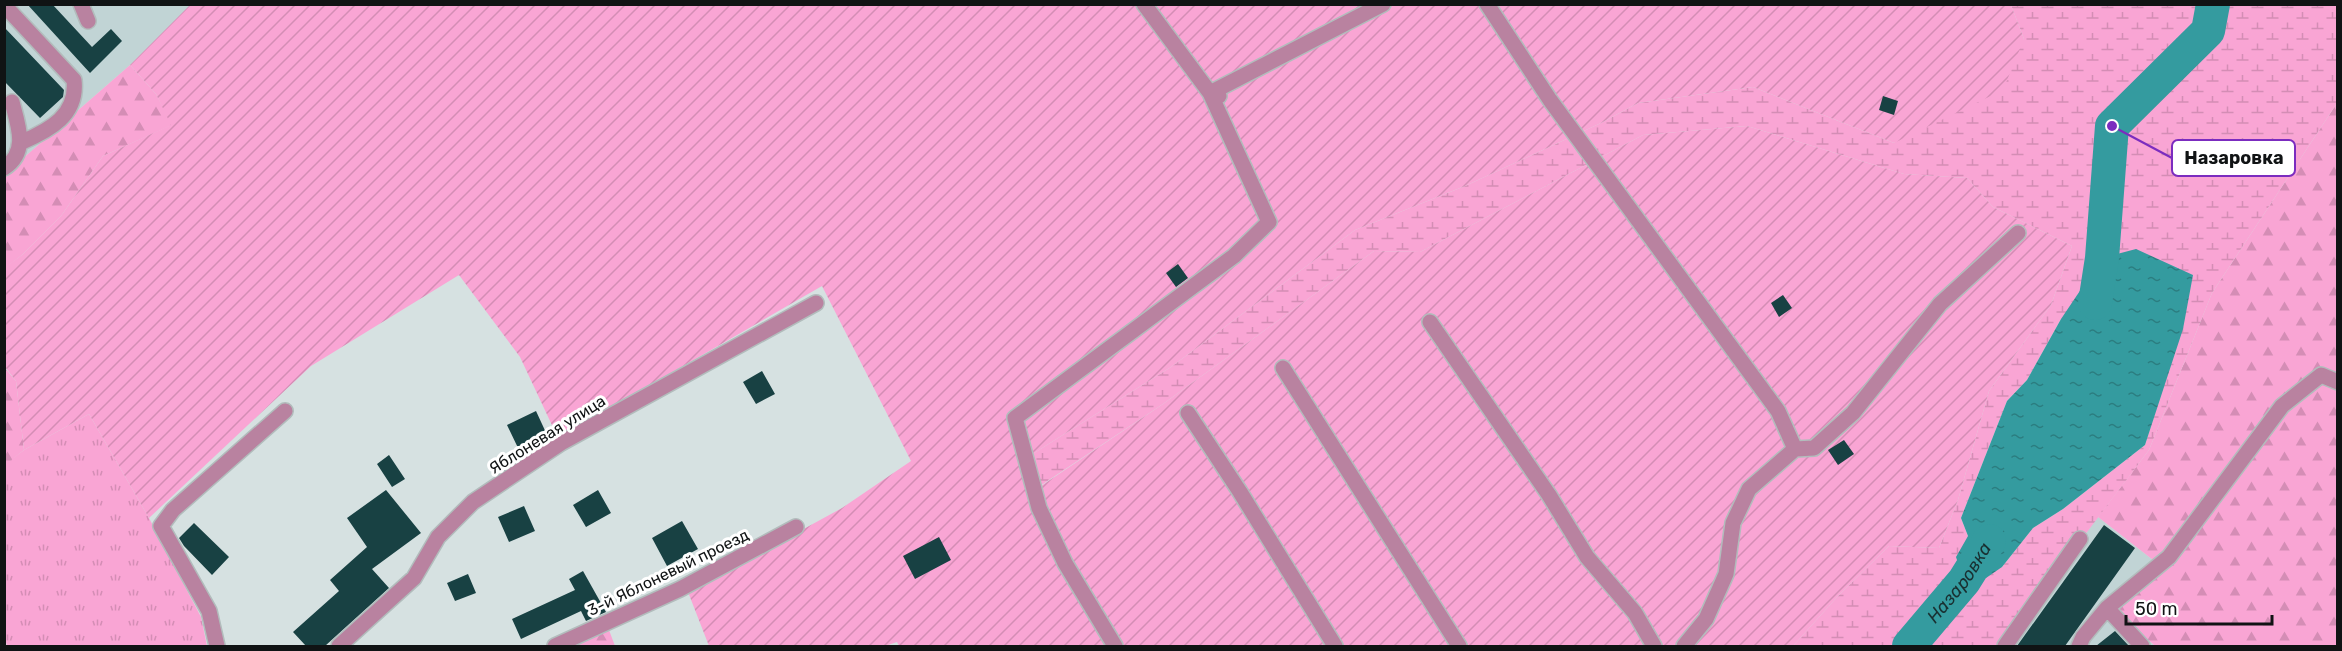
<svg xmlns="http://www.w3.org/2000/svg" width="2342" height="651" font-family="Rubik,sans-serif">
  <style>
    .built { fill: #c1d4d5 }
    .grass { fill: url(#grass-tufts) }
    .forest { fill: url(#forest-firs) }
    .wetland { fill: url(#wetland-marsh); fill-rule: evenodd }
    .garden { fill: url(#garden-furrows) }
    .water { fill: url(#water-ripples) }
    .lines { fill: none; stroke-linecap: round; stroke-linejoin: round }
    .river { stroke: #349b9f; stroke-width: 34 }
    .building { fill: #184143 }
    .minor-casing { stroke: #b2bcbc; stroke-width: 18 }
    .minor { stroke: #b982a0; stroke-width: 15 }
    .labels { text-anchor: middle; stroke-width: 6; stroke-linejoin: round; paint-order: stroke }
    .street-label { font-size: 16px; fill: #101314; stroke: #fff }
    .water-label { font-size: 18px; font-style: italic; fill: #193031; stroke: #fff }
    .leader { fill: none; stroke: #7b2cbf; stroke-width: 2 }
    .callout-dot { fill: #7b2cbf; stroke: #fff; stroke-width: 2 }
    .callout { fill: #fff; stroke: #7b2cbf; stroke-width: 2 }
    .callout-label { font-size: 18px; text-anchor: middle; font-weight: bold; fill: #101314 }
  </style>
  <defs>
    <pattern id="grass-tufts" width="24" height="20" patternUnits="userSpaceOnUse" patternTransform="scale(1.5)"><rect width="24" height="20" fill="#f9a5d4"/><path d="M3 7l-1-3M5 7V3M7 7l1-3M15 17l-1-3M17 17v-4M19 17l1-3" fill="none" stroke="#d48db5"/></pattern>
    <pattern id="forest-firs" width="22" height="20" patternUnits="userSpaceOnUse" patternTransform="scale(1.5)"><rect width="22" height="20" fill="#f9a5d4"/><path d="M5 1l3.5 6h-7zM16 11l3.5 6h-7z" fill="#d48db5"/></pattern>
    <pattern id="wetland-marsh" width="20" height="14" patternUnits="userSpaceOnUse" patternTransform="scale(1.5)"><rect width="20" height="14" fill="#f9a5d4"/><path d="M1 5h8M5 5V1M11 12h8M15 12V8" fill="none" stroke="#d48db5"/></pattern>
    <pattern id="garden-furrows" width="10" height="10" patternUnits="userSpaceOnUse" patternTransform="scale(1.5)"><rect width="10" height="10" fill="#f9a5d4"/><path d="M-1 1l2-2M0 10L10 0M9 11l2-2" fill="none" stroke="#d48db5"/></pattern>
    <pattern id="water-ripples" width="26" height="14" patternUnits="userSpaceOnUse" patternTransform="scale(1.5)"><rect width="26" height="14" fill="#349b9f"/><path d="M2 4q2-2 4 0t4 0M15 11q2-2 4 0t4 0" fill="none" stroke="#2b7d80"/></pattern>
  </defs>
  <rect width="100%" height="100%" fill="#d6e1e1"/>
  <!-- built -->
  <path class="built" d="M5 5H191L130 65 5 174Z
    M2098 517 2153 560 2117 611 2155 646H2001Z"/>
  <!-- grass -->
  <path class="grass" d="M89 414 149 518 201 617 207 646H7L4 635V465L24 450Z"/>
  <!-- forest -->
  <path class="forest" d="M130 65 156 94 172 125 103 156 61 216 22 255 5 268V174Z
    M2337 103V646H2155L2117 611 2153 560 2098 517 2149 450 2212 293Z
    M4 367 16 381 24 450 5 465Z
    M609 630 615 646H572Z"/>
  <!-- wetland -->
  <path class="wetland" d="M2011 5H2337V103L2212 293 2149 450 2001 646H1793L1838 596 1889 546 1939 548 1958 500 1989 391 2051 305 2072 246 1993 207 1967 178 1904 174 1747 126 1643 135 1420 252 1374 251 1163 404 1040 486 1031 455 1171 367 1355 230 1465 186 1601 123 1638 103 1753 87 1894 143 2024 39ZM2061 319 2162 390 2145 445 2063 509 2033 528 2002 567 1968 536 1961 518 2007 401 2027 380Z"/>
  <!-- garden -->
  <path class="garden" d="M191 4 2011 5 2024 39 2003 90 1894 143 1753 87 1638 103 1601 123 1465 186 1355 230 1171 367 1031 455 1041 486 1163 404 1374 251 1420 252 1643 135 1747 126 1904 174 1967 178 1993 207 2072 246 2051 305 1989 391 1958 500 1939 548 1889 546 1838 596 1793 646H899L897 642 885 646H709L688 592 842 508 911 461 822 286 558 438 520 357 459 275 311 366 149 518 89 414 24 450 16 381 5 367 4 268 22 255 61 216 103 156 171 125 156 94 130 65Z"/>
  <!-- water -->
  <path class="water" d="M2136 249 2193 275 2183 329 2145 445 2063 509 2033 528 2002 567 1986 578 1964 581 1956 557 1968 536 1961 518 2007 401 2027 380 2061 319 2102 258Z"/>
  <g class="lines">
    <!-- river -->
    <g class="river">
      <path d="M2095 303 2102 258 2112 126 2208 31 2213 4"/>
      <path id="s1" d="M1909 646 1964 581 1989 541"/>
    </g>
  </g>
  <!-- building -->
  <path class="building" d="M27 4H52L92 47 111 29 122 41 90 73Z
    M4 27 64 90 63 97 40 118 4 81Z
    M1883 96 1898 101 1894 115 1879 110Z
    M1178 264 1188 278 1176 287 1166 273Z
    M1783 295 1792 308 1779 317 1771 303Z
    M762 371 775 394 756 404 743 382Z
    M536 411 548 437 519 450 507 425Z
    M1844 440 1854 454 1838 465 1828 450Z
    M389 455 405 479 392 487 377 464Z
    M386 490 421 533 372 569 389 588 325 646H306L293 632 339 591 330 580 367 547 347 518Z
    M598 490 611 513 586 527 573 505Z
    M524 506 535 531 509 542 498 517Z
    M682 521 698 549 667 566 652 538Z
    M194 523 229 557 212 575 184 546 179 538Z
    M2104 525 2135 548 2065 646H2017Z
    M939 537 951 560 915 579 903 556Z
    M583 571 606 612 586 621 581 611 521 639 512 619 575 590 569 579Z
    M468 574 476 593 455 601 447 583Z
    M2115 631 2129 646H2096Z"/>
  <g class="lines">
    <!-- minor casing -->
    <g class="minor-casing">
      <path id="minor" d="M81 4 88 21
        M1487 4 1550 100 1778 411 1795 449
        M4 5 74 80C78 115 50 130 22 142
        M1219 96 1210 93 1383 4
        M4 168C29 152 18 125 12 102
        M1430 322 1549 495 1587 557 1635 613 1654 646
        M1283 368 1459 646
        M1188 413 1240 492 1335 646
        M2107 608 2142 646
        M217 646 209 611 161 526 173 510 285 411
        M339 646 414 578 438 537 473 502 561 443 816 303
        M555 646 680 589 796 527
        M1115 646 1065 563 1039 508 1015 418 1234 256 1269 222 1210 93 1144 4
        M1684 646 1706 619 1726 574 1733 523 1749 489 1795 449 1814 448 1853 413 1940 304 2018 233
        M2005 646 2080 539
        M2079 646 2083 637 2107 608 2169 557 2282 406 2321 375 2338 382"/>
    </g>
    <!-- minor -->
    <use href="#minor" class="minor"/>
  </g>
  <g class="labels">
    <!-- street labels -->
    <g class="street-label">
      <text transform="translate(547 434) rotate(-32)" y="6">Яблоневая улица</text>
      <text transform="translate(668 572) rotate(-26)" y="6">3-й Яблоневый проезд</text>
    </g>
    <!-- water labels -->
    <g class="water-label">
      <text dy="6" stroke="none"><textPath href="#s1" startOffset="81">Назаровка</textPath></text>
    </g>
  </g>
  <!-- callouts -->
  <path class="leader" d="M2112 126L2172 158"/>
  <circle class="callout-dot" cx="2112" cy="126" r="6"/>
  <rect class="callout" x="2172" y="140" width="123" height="36" rx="6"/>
  <g class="callout-label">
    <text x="2234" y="164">Назаровка</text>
  </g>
  <!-- border -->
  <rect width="2342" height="651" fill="none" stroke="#101314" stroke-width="12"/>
  <!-- scale -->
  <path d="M2126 615v9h146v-9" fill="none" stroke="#101314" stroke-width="3"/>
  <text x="2135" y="615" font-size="18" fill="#101314" stroke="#ffffff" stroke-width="4.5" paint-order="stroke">50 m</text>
</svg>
